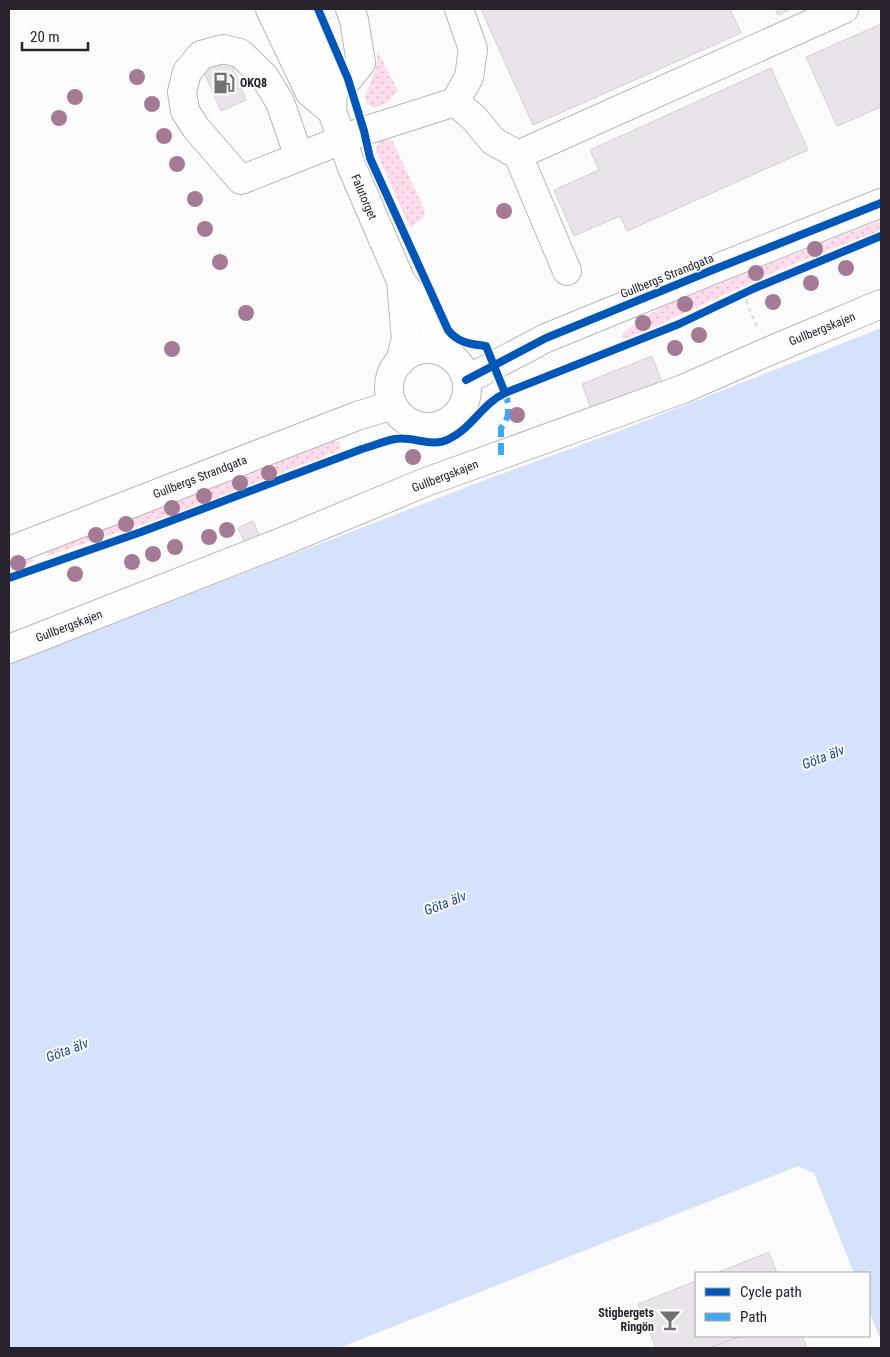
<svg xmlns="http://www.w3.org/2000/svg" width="890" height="1357" font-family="'Roboto Condensed',sans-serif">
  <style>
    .grass { fill: url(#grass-dots) }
    .water { fill: #d4e3fb }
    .building { fill: #e9e4e9; stroke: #d3cfd3 }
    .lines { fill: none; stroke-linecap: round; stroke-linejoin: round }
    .minor-casing { stroke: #b7b6ba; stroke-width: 30 }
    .path { stroke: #e0e0e1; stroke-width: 3; stroke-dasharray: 4 4; stroke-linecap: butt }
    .minor { stroke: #fefefe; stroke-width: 28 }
    .quiet { stroke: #3fa9f5; stroke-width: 6; stroke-dasharray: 12 6; stroke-linecap: butt }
    .cycleway-casing { stroke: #fbfbfb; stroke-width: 11 }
    .cycleway { stroke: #0057b8; stroke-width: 8 }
    .tree { fill: #a57a94 }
    .labels { text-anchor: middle; stroke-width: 4; stroke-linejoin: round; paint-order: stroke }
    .poi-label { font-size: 12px; font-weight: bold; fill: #27222c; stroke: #fbfbfb; text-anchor: start }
    .street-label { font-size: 12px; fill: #27222c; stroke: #fbfbfb }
    .water-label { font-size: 14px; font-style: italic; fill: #1e4889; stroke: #fbfbfb }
  </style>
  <defs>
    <pattern id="grass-dots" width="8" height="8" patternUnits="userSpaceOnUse" patternTransform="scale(1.25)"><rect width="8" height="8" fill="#fddceb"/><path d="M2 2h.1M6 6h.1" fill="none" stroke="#d9bcca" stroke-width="1.8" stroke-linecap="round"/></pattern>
  </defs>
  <rect width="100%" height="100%" fill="#fbfbfb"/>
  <!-- grass -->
  <path class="grass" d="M378 52 398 91 387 103 377 107H372L367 103 365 96 376 69Z
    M386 133 389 139 393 142 425 211 424 217 410 228 376 151 379 136Z
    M881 220V231C839 246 798 261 757 280 714 299 672 320 628 338L625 339 621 337 626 330 661 307Z
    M330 440 339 441 341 448 333 453 177 513 47 556 45 551Z
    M32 555 34 561 9 571V564Z"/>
  <!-- water -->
  <path class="water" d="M881 328V1341L869 1310V1273H854L814 1173 798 1166 339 1348H9V664L485 480 614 433Z"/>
  <!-- building -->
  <path class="building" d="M481 9H730L741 33 533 125Z
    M775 9H791L778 15Z
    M881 24V107L837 126 806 57Z
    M229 59 246 100 221 111 203 70Z
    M771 68 808 150 627 231 620 216 574 236 554 190 599 170 590 150Z
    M652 356 663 385 593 413 582 384Z
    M253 521 261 539 246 545 238 528Z
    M769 1252 777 1273H716Z
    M696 1281V1336H741L709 1348H656L638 1304Z
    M741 1336H802L807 1348H709Z"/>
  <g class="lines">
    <!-- minor casing -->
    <g class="minor-casing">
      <path id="minor" d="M270 9 310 93 332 111
        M297 9 311 38 333 89 332 111 351 165 401 281 417 302 448 355
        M459 9 473 49 469 77 455 102 474 118 493 141 518 155 567 271
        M333 89 348 79 361 63 354 20 350 9
        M518 155 844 9
        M299 157 280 102 264 76 240 53 223 49 201 55 187 72 182 92 185 111 196 128 241 180 364 131 455 102
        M389 388a39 39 0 1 1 78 0a39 39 0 1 1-78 0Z
        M400 362 406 339 401 281
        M466 380 546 338 710 271 881 203
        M9 551 357 416 393 405
        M9 649 284 541 426 482 683 389 767 352 881 304"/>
    </g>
    <!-- path -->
    <path class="path" d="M743 293 758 330"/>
    <!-- minor -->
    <use href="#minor" class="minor"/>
    <!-- quiet -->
    <path class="quiet" d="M501 455V428L506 421 508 414V403L504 389"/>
    <!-- cycleway casing -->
    <g class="cycleway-casing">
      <path id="cycleway" d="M318 9 348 79 364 131 370 158 448 330C458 343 470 344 486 346L505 393
        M466 380 546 338 710 271 881 203
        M9 578 141 532 362 449C373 446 384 441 395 439 413 436 432 448 449 439 472 428 482 404 505 393L679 324 755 288 881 236"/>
    </g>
    <!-- cycleway -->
    <use href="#cycleway" class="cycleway"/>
  </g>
  <!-- trees -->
  <g class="tree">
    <circle cx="137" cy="77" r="8"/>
    <circle cx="75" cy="97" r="8"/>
    <circle cx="152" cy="104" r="8"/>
    <circle cx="59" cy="118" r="8"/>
    <circle cx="164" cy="136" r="8"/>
    <circle cx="177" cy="164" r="8"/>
    <circle cx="195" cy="199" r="8"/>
    <circle cx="504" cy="211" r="8"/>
    <circle cx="205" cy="229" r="8"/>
    <circle cx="815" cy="249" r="8"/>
    <circle cx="220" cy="262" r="8"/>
    <circle cx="846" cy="268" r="8"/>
    <circle cx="756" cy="273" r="8"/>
    <circle cx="811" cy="283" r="8"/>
    <circle cx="773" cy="302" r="8"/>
    <circle cx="685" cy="304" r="8"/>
    <circle cx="246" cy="313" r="8"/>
    <circle cx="643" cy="323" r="8"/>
    <circle cx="699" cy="335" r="8"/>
    <circle cx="675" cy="348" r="8"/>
    <circle cx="172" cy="349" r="8"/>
    <circle cx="517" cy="415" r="8"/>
    <circle cx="413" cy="457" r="8"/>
    <circle cx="269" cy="473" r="8"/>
    <circle cx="240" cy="483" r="8"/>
    <circle cx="204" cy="496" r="8"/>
    <circle cx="172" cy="508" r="8"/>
    <circle cx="126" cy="524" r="8"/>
    <circle cx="227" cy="530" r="8"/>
    <circle cx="96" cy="535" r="8"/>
    <circle cx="209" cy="537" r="8"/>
    <circle cx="175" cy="547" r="8"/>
    <circle cx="153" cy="554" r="8"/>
    <circle cx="132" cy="562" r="8"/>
    <circle cx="18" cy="563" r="8"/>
    <circle cx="75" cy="574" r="8"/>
  </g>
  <!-- icons -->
  <defs>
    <g id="fuel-bare" transform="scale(1.725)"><path d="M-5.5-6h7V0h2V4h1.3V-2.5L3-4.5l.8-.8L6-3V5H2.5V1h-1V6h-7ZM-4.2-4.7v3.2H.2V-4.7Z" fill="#716e74" stroke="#fbfbfb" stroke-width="2.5" paint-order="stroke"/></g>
    <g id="bar-bare" transform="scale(1.725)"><path d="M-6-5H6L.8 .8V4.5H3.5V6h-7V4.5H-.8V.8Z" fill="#716e74" stroke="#fbfbfb" stroke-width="2.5" paint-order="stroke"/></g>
  </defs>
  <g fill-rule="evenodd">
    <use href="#fuel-bare" x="224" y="83"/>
    <use href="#bar-bare" x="670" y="1320"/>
  </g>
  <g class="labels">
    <!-- poi labels -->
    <g class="poi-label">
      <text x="240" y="87">OKQ8</text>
      <text x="654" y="1317" text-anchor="end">Stigbergets<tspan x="654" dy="14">Ringön</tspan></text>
    </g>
    <!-- street labels -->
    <g class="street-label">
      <text transform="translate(364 197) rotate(67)" y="4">Falutorget</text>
      <text transform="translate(667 276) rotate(-22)" y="4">Gullbergs Strandgata</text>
      <text transform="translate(822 329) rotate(-22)" y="4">Gullbergskajen</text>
      <text transform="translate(445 476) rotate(-21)" y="4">Gullbergskajen</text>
      <text transform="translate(200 477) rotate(-21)" y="4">Gullbergs Strandgata</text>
      <text transform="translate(69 626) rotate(-21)" y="4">Gullbergskajen</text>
    </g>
    <!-- water labels -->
    <g class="water-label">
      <text transform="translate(823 757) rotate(-21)" y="5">Göta älv</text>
      <text transform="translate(445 903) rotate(-21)" y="5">Göta älv</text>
      <text transform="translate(67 1050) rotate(-21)" y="5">Göta älv</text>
    </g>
  </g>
  <!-- border -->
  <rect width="890" height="1357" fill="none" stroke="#27222c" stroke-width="20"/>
  <!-- legend -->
  <rect x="695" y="1272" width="175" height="65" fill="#fbfbfb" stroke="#a6a4a8"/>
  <rect x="705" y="1288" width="25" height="8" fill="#0057b8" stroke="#a6a4a8"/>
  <text x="740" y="1297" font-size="15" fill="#27222c">Cycle path</text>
  <rect x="705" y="1313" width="25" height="8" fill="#3fa9f5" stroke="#a6a4a8"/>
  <text x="740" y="1322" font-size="15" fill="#27222c">Path</text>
  <!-- scale -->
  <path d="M22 42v8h66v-8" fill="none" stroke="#27222c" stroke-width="2.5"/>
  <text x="30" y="42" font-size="15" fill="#27222c" stroke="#fbfbfb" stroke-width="4" paint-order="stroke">20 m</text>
</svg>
